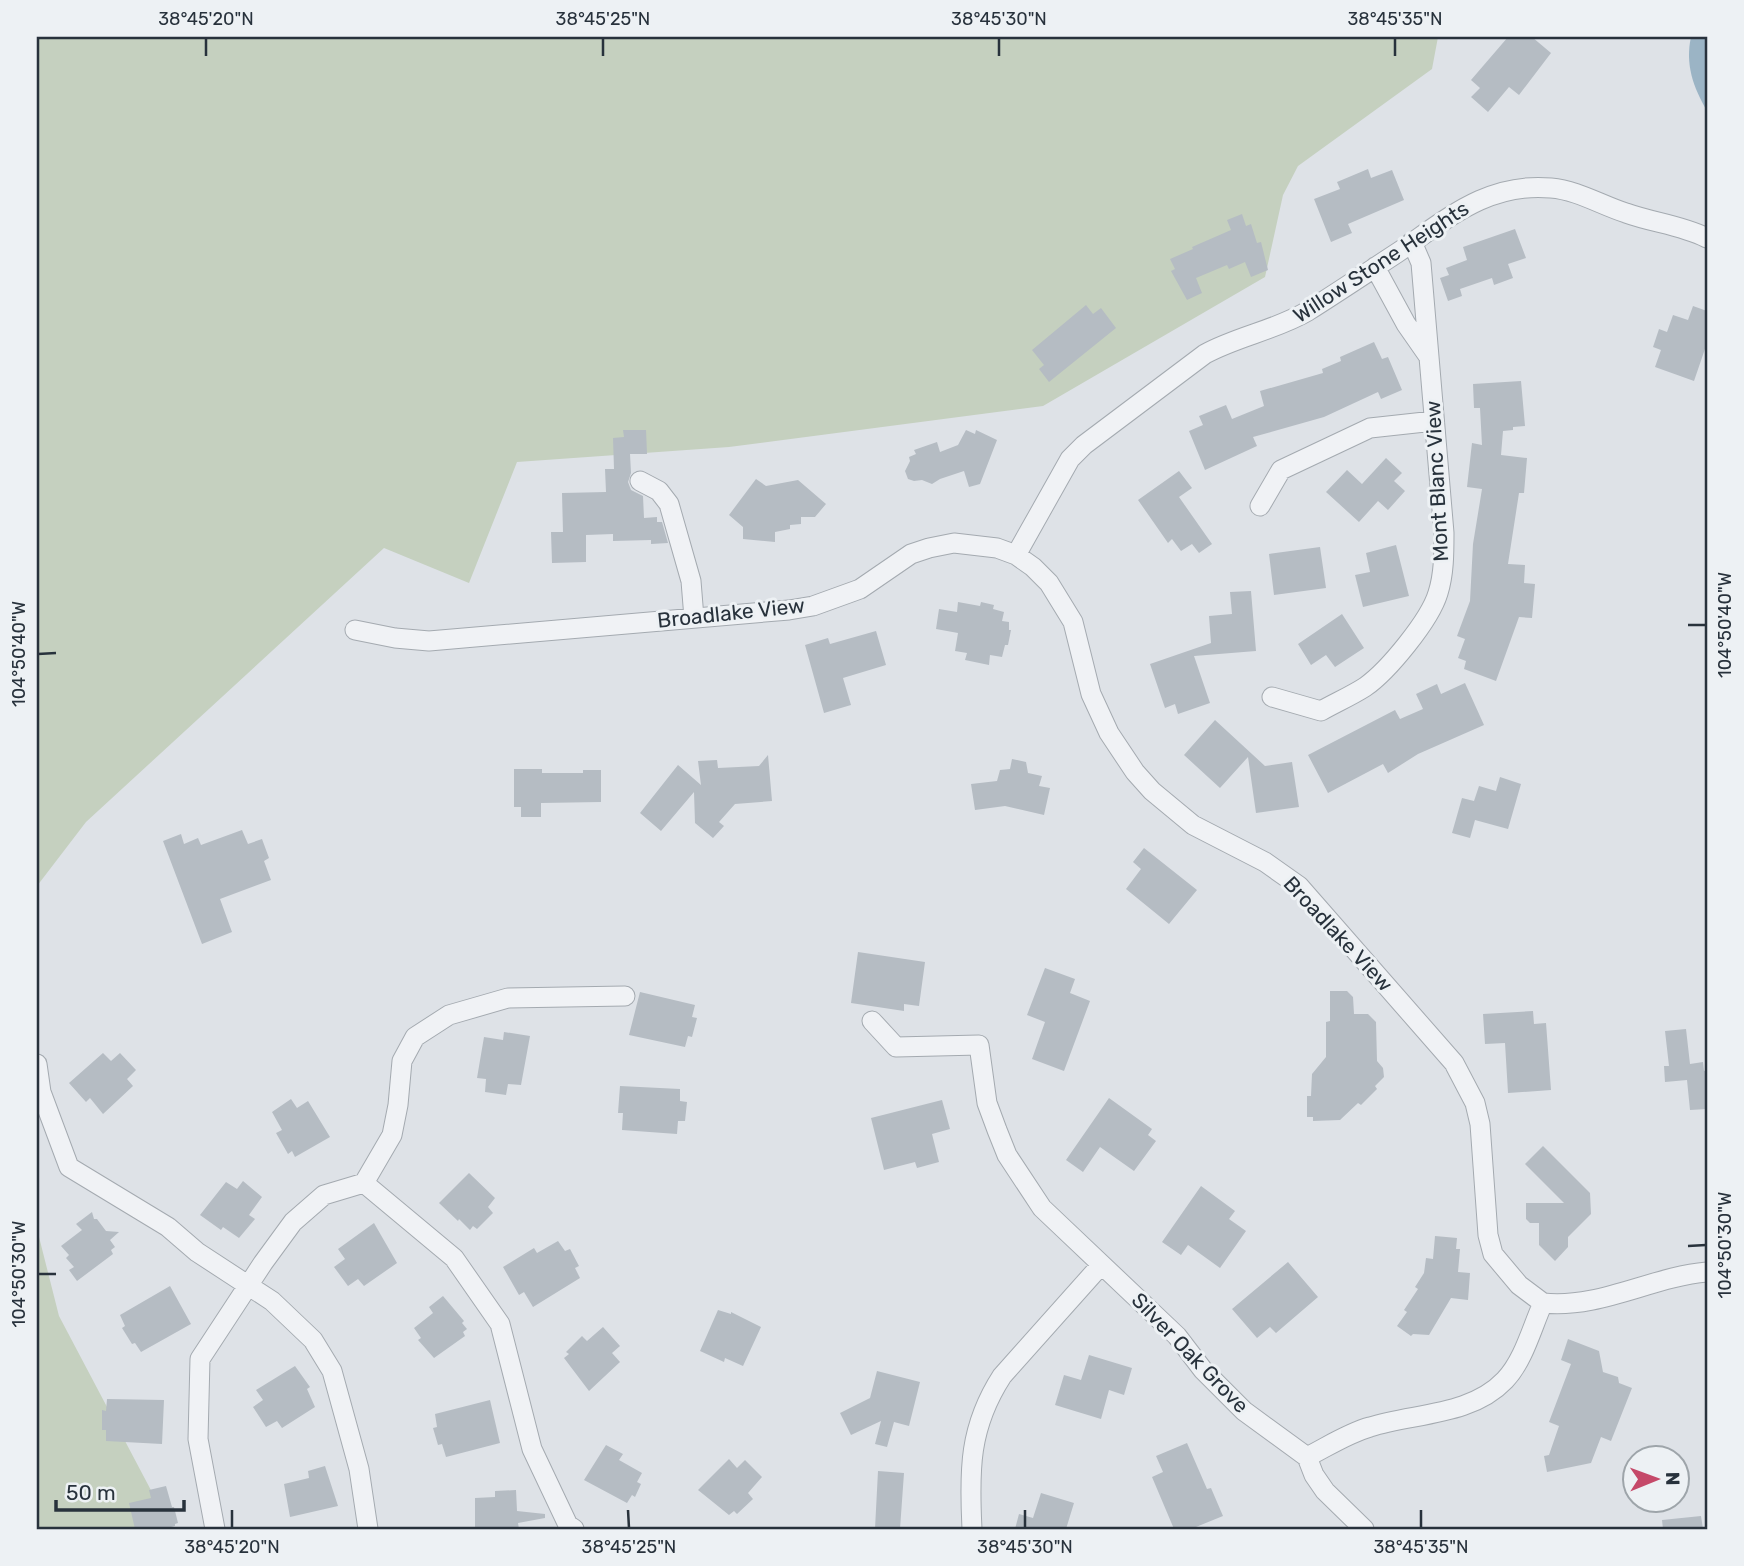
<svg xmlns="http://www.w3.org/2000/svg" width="1744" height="1566" font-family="Rubik,sans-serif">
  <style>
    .green { fill: #c5d0bf }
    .water { fill: #9bb4c5 }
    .building { fill: #b5bcc3 }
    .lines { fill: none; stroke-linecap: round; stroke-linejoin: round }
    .minor-casing { stroke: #a4aab0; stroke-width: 21 }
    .minor { stroke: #f0f2f5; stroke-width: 19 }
    .ticks { fill: none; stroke: #28323c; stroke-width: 2.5 }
    .labels { text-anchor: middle; stroke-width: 6; stroke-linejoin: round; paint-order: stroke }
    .street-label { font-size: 21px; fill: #28323c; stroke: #edf1f4 }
    .neatline { fill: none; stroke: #28323c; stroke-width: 2.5 }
    .ticks-label { font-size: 18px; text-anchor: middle; fill: #28323c }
  </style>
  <rect width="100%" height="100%" fill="#dee2e7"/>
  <!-- green -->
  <path class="green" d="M37 37H1438L1432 69 1298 166 1283 195 1265 277 1043 406 729 447 517 462 469 583 384 548 86 822 37 886Z
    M37 1229 59 1316 163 1513 162 1529H37Z"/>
  <!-- water -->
  <path class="water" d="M1691 37H1707V111C1693 87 1685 64 1691 37Z"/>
  <!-- building -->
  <path class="building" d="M1508 37H1532L1551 53 1519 95 1509 87 1488 112 1471 97 1480 88 1471 80Z
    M1368 169 1371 178 1392 170 1404 200 1348 224 1352 233 1331 242 1314 199 1340 189 1337 182Z
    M1242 214 1246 226 1251 224 1257 243 1261 242 1268 270 1251 277 1245 262 1229 269 1227 265 1196 278 1202 293 1187 300 1171 271 1175 269 1170 259 1193 249 1192 247 1231 230 1227 220Z
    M1515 229 1526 258 1508 264 1513 278 1494 285 1492 278 1460 289 1462 296 1448 301 1440 278 1449 275 1446 268 1467 260 1463 247Z
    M1086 305 1093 314 1101 308 1116 328 1049 382 1039 369 1044 365 1032 350Z
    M1693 306 1707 311V343L1694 381 1655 367 1661 350 1653 347 1659 329 1667 332 1673 315 1688 320Z
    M1374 342 1382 359 1388 357 1402 390 1381 399 1378 392 1324 417 1253 437 1257 446 1205 470 1189 431 1203 425 1199 416 1226 405 1232 419 1264 406 1260 391 1323 373 1322 369 1341 361 1340 357Z
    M1521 381 1525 426 1513 427V430L1503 431 1501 455 1527 458 1524 493H1519L1508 564 1525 565 1524 583 1535 584 1532 618 1519 617 1496 681 1464 669 1466 661 1458 658 1465 639 1457 636 1470 601 1473 544 1482 489 1467 487 1472 443 1482 445 1480 408H1474L1473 384Z
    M623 430H646L647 454H630L631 473 628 482 631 490 643 496 644 518 657 517V522H662L668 543 651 544V540L613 541V534L586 535V562L552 563 551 532H563L562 493 606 492 605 469H614L613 438 624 437Z
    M966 430 975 434 976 430 997 440 980 484 969 487 964 471 940 479 932 484 922 480 914 481 908 479 905 471 910 461 909 457 916 454 914 450 937 442 940 452 958 445Z
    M1386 458 1402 473 1394 481 1405 491 1388 510 1378 501 1359 522 1326 492 1347 470 1362 484Z
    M1179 471 1192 488 1179 497 1212 544 1199 553 1192 544 1181 551 1172 539 1168 543 1138 500Z
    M756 479 766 486 798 480 826 504 815 517H801V524L790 525V529L775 532V542L743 539V527L729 515Z
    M1396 545 1409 596 1363 607 1355 575 1370 572 1366 553Z
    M1320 547 1326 588 1274 595 1269 554Z
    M1251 591 1256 651 1194 656 1210 703 1178 714 1175 704 1165 708 1150 664 1211 643 1209 616 1232 614 1230 592Z
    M958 602 980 606 981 602 994 605 993 609 1004 612 1002 621 1009 622V630H1011L1008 645H1005L1002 657 990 655 989 665 965 660 967 653 955 651 958 633 936 629 939 609 957 612Z
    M1342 614 1364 648 1335 667 1326 655 1311 665 1298 644Z
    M876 631 886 665 843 678 851 705 824 713 805 645 828 638 830 644Z
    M1465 683 1484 725 1418 754 1388 773 1383 764 1328 793 1308 755 1395 710 1400 719 1423 709 1416 694 1437 684 1441 694Z
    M1215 720 1265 766 1292 762 1299 807 1256 813 1248 757 1220 788 1184 755Z
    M768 755 772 801 735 804 719 822 724 826 713 838 695 823 694 792 661 831 640 813 678 765 701 785 698 761 717 760 718 768 759 766Z
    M1012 759 1026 762 1028 773 1042 776 1039 786 1050 788 1044 815 1005 806 975 810 971 784 997 781 1000 770 1010 769Z
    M514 769H542V773H583V770H601V802L541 803V817H521V807H514Z
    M1500 777 1521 784 1508 829 1475 820 1470 838 1452 833 1462 798 1474 801 1479 786 1496 791Z
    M242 830 248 844 262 839 269 858 264 861 271 880 220 899 232 932 202 944 163 841 181 834 184 844 198 838 201 845Z
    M1144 848 1197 890 1169 924 1126 889 1141 869 1133 862Z
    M858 952 925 962 919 1006 904 1004V1011L851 1003Z
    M1045 968 1075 979 1070 993 1090 1001 1064 1071 1032 1059 1045 1022 1027 1015Z
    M1330 991H1347L1353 997 1354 1014H1368L1376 1022 1377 1061 1383 1068 1384 1077 1375 1086 1377 1089 1361 1105 1358 1103 1340 1120 1313 1121V1117H1307V1096H1311L1312 1074 1326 1057V1022L1330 1021Z
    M640 992 695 1005 692 1017 697 1018 692 1037 688 1036 685 1047 629 1035Z
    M1533 1011 1534 1024 1546 1023 1551 1090 1508 1093 1505 1043 1485 1044 1483 1014Z
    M1686 1029 1690 1064 1703 1062 1704 1071 1707 1070V1109L1690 1110 1687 1080 1665 1082 1664 1066H1669L1665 1031Z
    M504 1032 530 1036 521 1085 508 1084 506 1095 485 1092 486 1079 477 1078 484 1037 503 1040Z
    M103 1053 111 1061 120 1053 136 1070 127 1079 133 1086 103 1114 90 1098 86 1102 69 1083Z
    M620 1086 680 1089V1101L687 1102 685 1121H678L677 1134 622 1130 623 1113H618Z
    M1109 1098 1152 1129 1148 1135 1156 1141 1134 1171 1100 1147 1083 1172 1066 1160Z
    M291 1099 297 1108 308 1101 330 1137 295 1157 292 1151 288 1154 276 1133 282 1130 272 1112Z
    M942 1100 950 1129 932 1134 939 1162 917 1168 915 1162 884 1170 871 1118Z
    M1543 1146 1590 1193 1591 1214 1568 1237V1247L1555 1261 1539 1245V1223H1530L1526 1219V1203H1564L1525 1164Z
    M469 1173 495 1198 488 1207 493 1213 477 1229 473 1226 470 1230 459 1219 458 1221 439 1203Z
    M243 1181 262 1197 249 1215 255 1219 239 1238 223 1227 221 1230 200 1215 226 1182 237 1189Z
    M1201 1186 1235 1211 1229 1219 1246 1231 1220 1268 1188 1245 1181 1255 1162 1242Z
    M92 1212 94 1219H97L106 1231 119 1232 110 1240 115 1247 111 1250 113 1254 77 1281 69 1270 74 1267 66 1258 69 1255 61 1246 82 1230 76 1224Z
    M374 1223 397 1263 364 1286 358 1279 348 1286 334 1267 345 1259 338 1249Z
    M1435 1236 1457 1238 1456 1249H1460L1458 1272 1470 1273 1468 1300 1451 1298 1429 1335 1413 1334 1411 1336 1397 1326 1407 1312 1404 1310 1418 1289 1415 1287 1424 1273 1426 1258 1433 1259Z
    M558 1241 565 1251 570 1249 579 1266 575 1268 580 1278 533 1307 524 1292 519 1295 503 1267 534 1248 537 1253Z
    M1288 1262 1318 1297 1276 1333 1270 1327 1257 1338 1232 1309Z
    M170 1286 191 1324 141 1352 135 1343 132 1344 122 1328 125 1326 120 1315Z
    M443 1296 464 1321 462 1323 467 1329 463 1332 465 1336 434 1358 418 1340 421 1338 414 1328 433 1313 429 1307Z
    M718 1310 731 1314V1312L761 1327 743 1366 725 1358 724 1362 700 1351Z
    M603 1327 620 1346 612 1353 620 1362 589 1391 564 1358 569 1354 566 1352 582 1336 587 1341Z
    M1568 1339 1599 1351 1603 1372 1618 1377 1619 1383 1632 1388 1611 1441 1601 1437 1591 1463 1547 1472 1544 1456 1549 1455 1559 1426 1549 1422 1571 1364 1561 1360Z
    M1089 1355 1132 1368 1124 1395 1109 1390 1101 1419 1055 1405 1064 1375 1081 1380Z
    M295 1366 310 1387 307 1389 315 1407 282 1428 277 1421 266 1427 253 1407 263 1400 256 1390Z
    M877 1371 920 1382 909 1426 894 1422 887 1447 875 1444 881 1421 851 1435 840 1413 870 1398Z
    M107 1399 164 1400 162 1444 106 1441V1430H102V1410L106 1411Z
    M490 1400 500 1443 446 1457 442 1444 438 1445 433 1428 437 1427 435 1414Z
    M1187 1443 1207 1489 1211 1488 1223 1516 1191 1529H1174L1152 1477 1163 1472 1156 1456Z
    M606 1445 623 1454 619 1460 642 1473 637 1482 641 1484 635 1497 632 1495 627 1503 584 1480Z
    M729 1459 737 1468 745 1460 762 1477 748 1493 753 1499 737 1514 734 1511 729 1515 698 1490Z
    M325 1466 338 1506 290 1517 284 1484 309 1478 308 1471Z
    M878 1471 904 1473 900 1529H875Z
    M166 1486 172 1507H174L178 1523 175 1524V1526L163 1529H135L129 1503 151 1498 149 1490Z
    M516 1490 517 1511 545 1514V1518L518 1523 519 1529H475V1498L495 1497V1491Z
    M1041 1493 1074 1503 1066 1529H1015L1019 1514 1033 1518Z
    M1701 1516 1703 1529H1663L1662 1520Z"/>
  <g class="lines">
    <!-- minor casing -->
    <g class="minor-casing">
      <path id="minor" d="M1375 267 1406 324 1429 357
        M640 481 659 491 669 504 691 581 694 618
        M1260 506 1281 470 1370 428 1434 421
        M1016 555 1070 459 1084 445 1205 354C1238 336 1276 330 1308 311 1338 292 1368 272 1397 253 1446 220 1487 182 1551 188 1577 190 1601 205 1626 213 1654 223 1681 225 1707 238
        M355 630 395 638 429 641 789 610 813 606 860 589 911 554 929 548 954 543 997 548 1016 555 1033 567 1049 583 1073 622 1091 694 1109 733 1135 772 1152 791 1193 825 1265 862 1299 886 1454 1063 1475 1103 1480 1124 1488 1235 1493 1254 1519 1285 1543 1303
        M1272 697 1321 711C1335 703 1351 696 1365 687 1388 671 1430 620 1438 593 1444 574 1444 553 1444 533L1421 263 1412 242
        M872 1021 896 1047 979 1045 987 1103 997 1130 1007 1155 1042 1208 1177 1336 1203 1370 1244 1411 1307 1457 1314 1475 1325 1491 1364 1529
        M37 1064 41 1092 69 1167 168 1227 197 1252 272 1301 313 1340 332 1371 359 1469 368 1529
        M364 1183 392 1135 398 1105 402 1061 415 1037 449 1015 508 998 625 996
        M1307 1457C1327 1447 1348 1433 1370 1427 1414 1413 1471 1416 1505 1380 1524 1360 1532 1327 1543 1303 1600 1309 1651 1277 1707 1272
        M215 1529 198 1439 200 1359 263 1263 293 1222 324 1195 364 1183 454 1258 500 1324 532 1449 568 1525 574 1529
        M972 1529C969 1470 969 1427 1002 1376L1101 1265"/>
    </g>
    <!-- minor -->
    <use href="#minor" class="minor"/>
  </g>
  <!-- ticks -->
  <path class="ticks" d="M206 38V56M603 38V56M999 38V56M1395 38V56M1688 625H1706M38 654 56 653M1688 1246 1706 1245M38 1274H56M232 1510V1528M628 1510 629 1528M1025 1510V1528M1421 1510V1528"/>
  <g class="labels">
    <!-- street labels -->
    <g class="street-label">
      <text transform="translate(1381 262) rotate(-33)" y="7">Willow Stone Heights</text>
      <text transform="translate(1437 481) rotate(-93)" y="7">Mont Blanc View</text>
      <text transform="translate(731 613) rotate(-6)" y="7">Broadlake View</text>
      <text transform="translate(1338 934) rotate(47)" y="7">Broadlake View</text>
      <text transform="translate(1190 1353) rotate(46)" y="7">Silver Oak Grove</text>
    </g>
  </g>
  <!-- border -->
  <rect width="1744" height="1566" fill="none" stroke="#edf1f4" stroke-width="77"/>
  <!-- north arrow -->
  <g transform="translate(1656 1479) rotate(89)"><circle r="33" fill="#edf1f4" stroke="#9ea5aa" stroke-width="2"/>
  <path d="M0-5L12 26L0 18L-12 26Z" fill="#c54969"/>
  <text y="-10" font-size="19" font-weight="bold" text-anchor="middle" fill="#28323c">N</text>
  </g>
  <!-- scale -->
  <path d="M56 1500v10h128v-10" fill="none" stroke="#28323c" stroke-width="3.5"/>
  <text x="66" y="1500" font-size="21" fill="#28323c" stroke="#edf1f4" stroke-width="5" paint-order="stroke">50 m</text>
  <rect x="38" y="38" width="1668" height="1490" class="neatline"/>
  <g class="ticks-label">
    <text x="206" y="25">38°45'20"N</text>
    <text x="603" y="25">38°45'25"N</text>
    <text x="999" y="25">38°45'30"N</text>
    <text x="1395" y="25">38°45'35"N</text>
    <text transform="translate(1725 625) rotate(-90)" y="6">104°50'40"W</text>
    <text transform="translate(19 654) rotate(-90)" y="6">104°50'40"W</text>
    <text transform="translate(1725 1245) rotate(-90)" y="6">104°50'30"W</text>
    <text transform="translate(19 1274) rotate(-90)" y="6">104°50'30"W</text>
    <text x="232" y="1553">38°45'20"N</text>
    <text x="629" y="1553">38°45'25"N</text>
    <text x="1025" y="1553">38°45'30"N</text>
    <text x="1421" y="1553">38°45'35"N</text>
  </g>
</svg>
